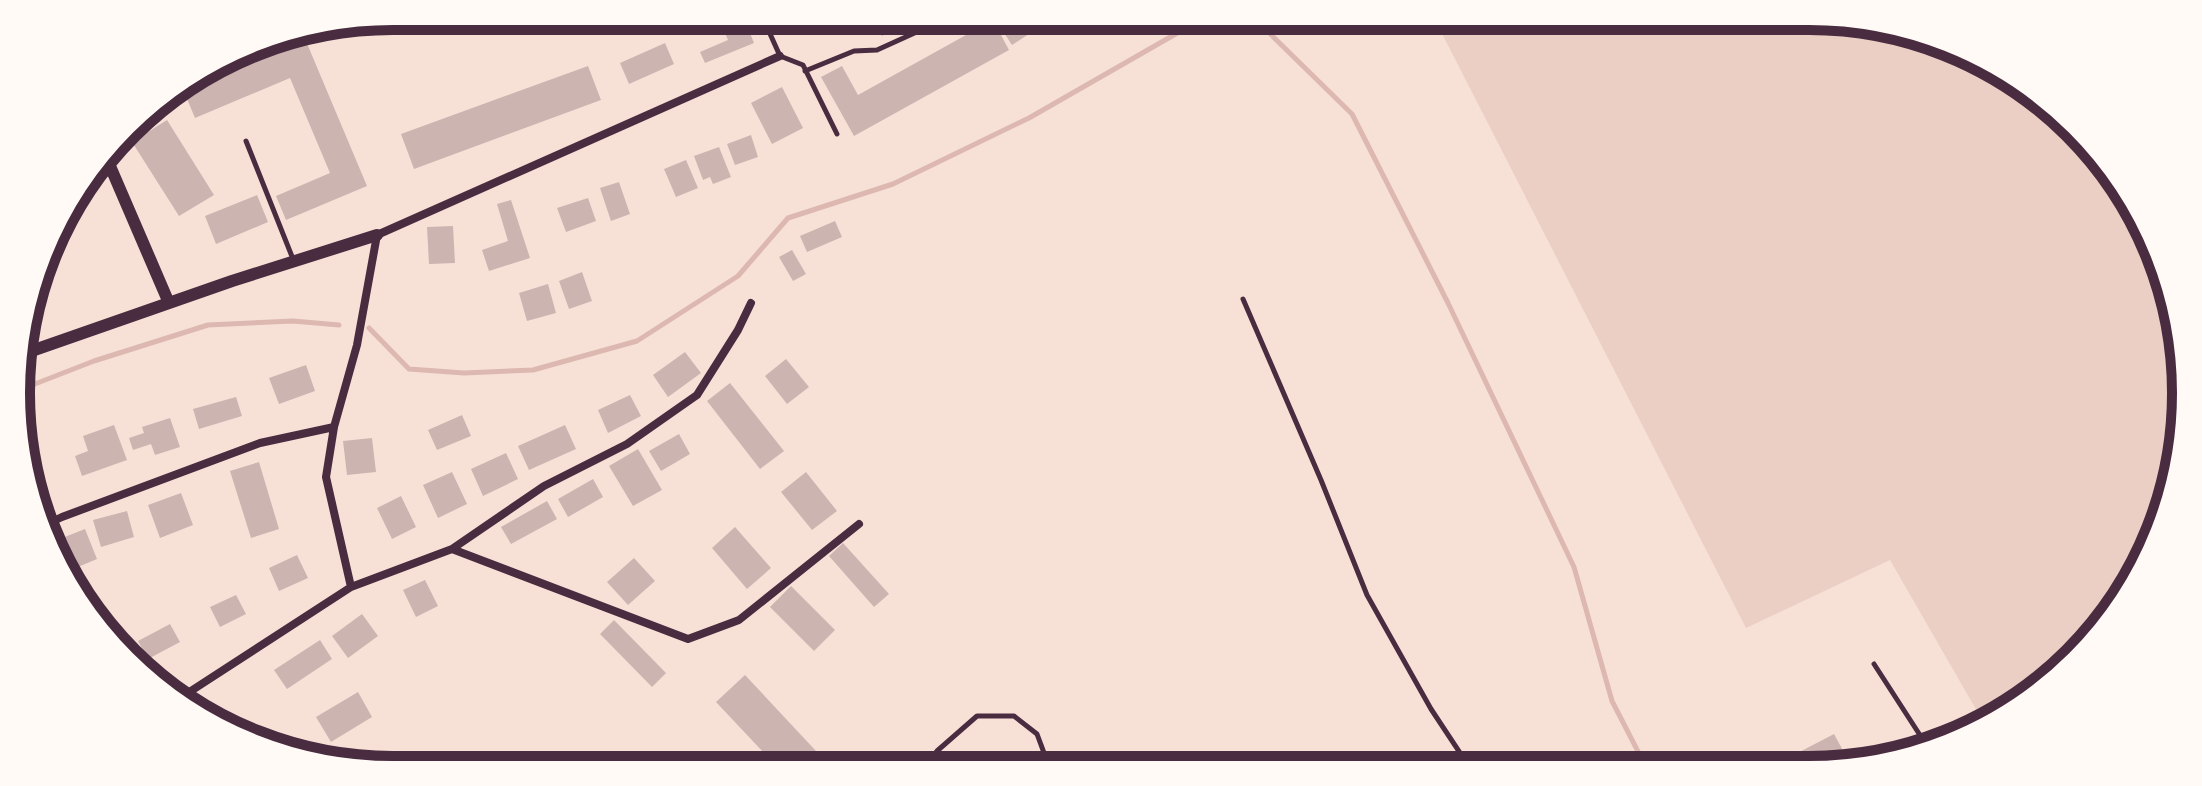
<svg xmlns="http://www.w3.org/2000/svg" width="2202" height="786" font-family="'Roboto Serif',serif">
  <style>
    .green { fill: #ebcfc5 }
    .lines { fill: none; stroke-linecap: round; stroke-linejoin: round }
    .stream { stroke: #dcb8b0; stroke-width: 5 }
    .building { fill: #ccb4b1 }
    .service { stroke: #4a2c40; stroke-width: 5 }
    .minor { stroke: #4a2c40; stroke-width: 8 }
    .tertiary { stroke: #4a2c40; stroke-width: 12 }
    .rim { fill: none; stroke: #4a2c40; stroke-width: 10 }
  </style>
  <rect width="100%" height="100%" fill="#f7e1d7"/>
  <!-- green -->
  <path class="green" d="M1433 16H1809L1906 29 2038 94 2135 204 2183 343 2173 490 2135 582 2058 676 1985 725 1890 560 1746 628Z"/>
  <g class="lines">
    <!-- stream -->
    <path class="stream" d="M1252 16 1352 114 1448 303 1574 567 1612 701 1646 767
      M369 328 409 369 464 373 533 370 637 341 738 276 788 218 893 184 1029 118 1207 16
      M22 389 94 361 208 325 293 321 339 325"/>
  </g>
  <!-- building -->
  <path class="building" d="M718 16H743L754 43 705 63 700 52 728 40Z
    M888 16H917L882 36 875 24Z
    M993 16H1030L1038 28 1012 45Z
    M993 20 1009 50 854 136 821 77 842 66 858 95Z
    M303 34 367 186 286 220 276 196 330 173 290 78 195 118 182 87 249 45Z
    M665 43 674 64 629 84 620 63Z
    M588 66 601 100 414 169 401 134Z
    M782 87 803 128 772 144 751 103Z
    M167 120 214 195 179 216 132 142Z
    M751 135 758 157 735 165 727 144Z
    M719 147 731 177 713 184 710 177 703 180 694 156Z
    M686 160 698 188 676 197 664 169Z
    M619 182 630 214 611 221 600 188Z
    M257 195 268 222 216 244 205 216Z
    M588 198 596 221 566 232 557 208Z
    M511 200 530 258 489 271 482 250 508 241 497 204Z
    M835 221 842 237 807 252 800 236Z
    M453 226 455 263 429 264 427 227Z
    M792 250 806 274 793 281 779 257Z
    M582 272 592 301 569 309 559 281Z
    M548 284 556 313 527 321 519 293Z
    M685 352 701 373 668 397 653 375Z
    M786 359 809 387 787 404 765 376Z
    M306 365 315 391 279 404 269 378Z
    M730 383 784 451 760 469 707 401Z
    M630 395 641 416 608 433 598 410Z
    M236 397 242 416 199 429 193 409Z
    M462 415 471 436 437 450 428 430Z
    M170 418 180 447 155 455 151 444 133 450 129 438 144 433 142 427Z
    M114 425 127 460 82 476 75 456 88 451 83 436Z
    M565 425 576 449 529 470 518 446Z
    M679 434 690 454 661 471 649 451Z
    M372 438 376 472 347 475 343 441Z
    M638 449 662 490 633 506 609 466Z
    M506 453 518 479 483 496 471 469Z
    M259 462 279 529 251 538 230 471Z
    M452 472 467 504 438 518 423 485Z
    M806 472 837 511 812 530 781 492Z
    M593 479 603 497 568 517 558 499Z
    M181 493 193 525 160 538 148 505Z
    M401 496 416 527 392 539 377 508Z
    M547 501 557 519 511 544 501 527Z
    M127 511 134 537 101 547 93 520Z
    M735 527 771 568 747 589 712 548Z
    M85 529 97 559 66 572 52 542Z
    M843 543 889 594 874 607 829 556Z
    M297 555 308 578 279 591 269 568Z
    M634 558 655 581 628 605 607 582Z
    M425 580 438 606 416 617 403 590Z
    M791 586 835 630 814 651 770 607Z
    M236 595 246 614 220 627 210 607Z
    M362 614 378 636 348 658 332 636Z
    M614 620 666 673 652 687 600 634Z
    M170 624 180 642 148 659 138 641Z
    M320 640 332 659 287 689 274 670Z
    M745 675 816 751 798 769H779L716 702Z
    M358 692 372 717 331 742 316 717Z
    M1834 734 1852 767H1790L1786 759Z"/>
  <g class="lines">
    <!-- service -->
    <path class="service" d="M762 16 780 56 803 65 837 134
      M805 71 854 51 877 50 952 16
      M246 141 293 259
      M1243 299 1321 480 1367 595 1431 709 1470 768
      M1874 664 1927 746
      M377 768 385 762 390 770
      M922 769 937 751 977 716H1014L1037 734 1050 769"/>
    <!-- minor -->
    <path class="minor" d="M45 525 62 517 260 443 334 427
      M452 549 544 486 627 444 697 395 738 330 751 303
      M351 587 326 477 334 427 357 345 377 235 780 56
      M177 700 351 587 452 549 688 639 739 620 859 524"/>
    <!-- tertiary -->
    <path class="tertiary" d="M107 159 169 303
      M20 355 232 281 377 235"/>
  </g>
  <!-- crop -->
  <path d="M0 0H2202V786H0ZM393 30H1809A363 363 0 0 1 2172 393V393A363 363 0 0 1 1809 756H393A363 363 0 0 1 30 393V393A363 363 0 0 1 393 30Z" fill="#fffaf5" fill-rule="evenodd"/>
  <path class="rim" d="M393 30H1809A363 363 0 0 1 2172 393V393A363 363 0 0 1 1809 756H393A363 363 0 0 1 30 393V393A363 363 0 0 1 393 30Z"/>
</svg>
